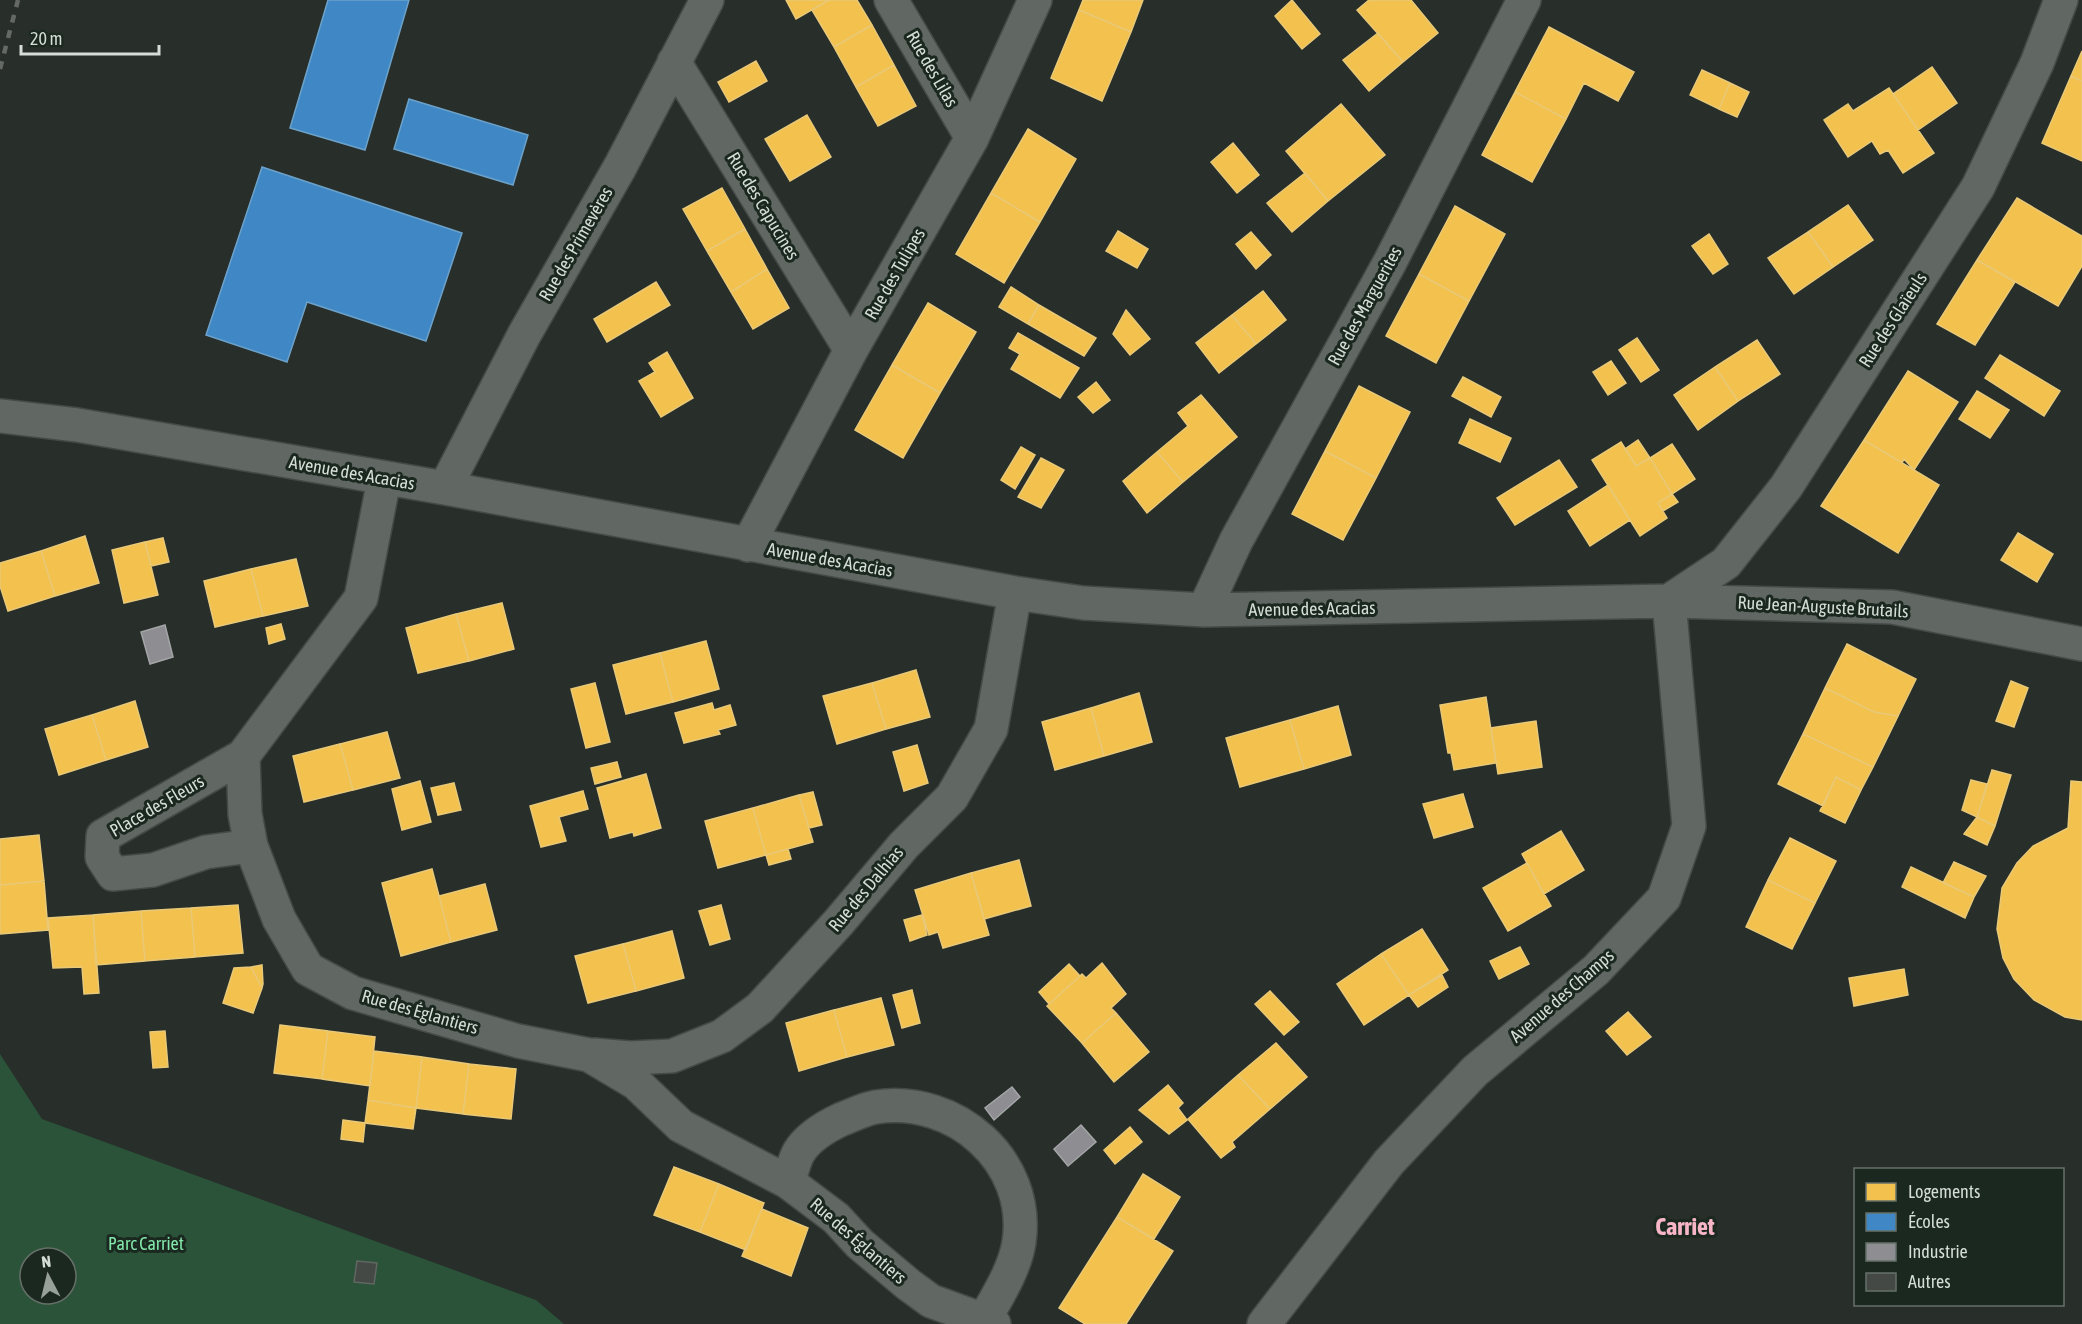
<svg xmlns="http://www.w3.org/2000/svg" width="2082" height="1324" font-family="'Asap Condensed',sans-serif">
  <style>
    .green { fill: #2b533a; fill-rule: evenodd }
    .homes { fill: #f2c14e; stroke: #e9c977; stroke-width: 1.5 }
    .schools { fill: #3f88c5; stroke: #6ca2ca; stroke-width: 1.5 }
    .industry { fill: #8d8d92; stroke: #a3a5a7; stroke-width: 1.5 }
    .building { fill: #444946; stroke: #606662; stroke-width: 1.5 }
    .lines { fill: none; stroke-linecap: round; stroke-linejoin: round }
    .street-casing { stroke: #444a46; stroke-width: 36 }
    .street { stroke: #616763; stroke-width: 33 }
    .rail { stroke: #646966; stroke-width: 4.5; stroke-dasharray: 8 8; stroke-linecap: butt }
    .labels { text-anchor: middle; stroke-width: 6; stroke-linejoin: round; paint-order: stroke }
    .street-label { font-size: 18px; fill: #d5ddd7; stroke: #1a281f }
    .park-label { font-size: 18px; fill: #83e6aa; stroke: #1a281f }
    .district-label { font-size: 24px; font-weight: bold; fill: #f7b5c8; stroke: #1a281f }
  </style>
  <rect width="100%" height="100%" fill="#282e2a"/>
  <!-- green -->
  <path class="green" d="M0 1054 42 1119 536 1300 564 1324H0ZM30 1258H66V1294H30Z"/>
  <!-- homes -->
  <path class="homes" d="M786 0H829L796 19Z
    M829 0H857L872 25 834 47 812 10Z
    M1083 0H1143L1131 32 1079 10Z
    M1292 0 1320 34 1302 49 1275 16Z
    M1369 0H1411L1438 33 1403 62 1357 10Z
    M1079 10 1131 32 1102 101 1051 78Z
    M872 25 894 65 856 87 834 47Z
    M1549 27 1634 72 1618 101 1584 83 1566 119 1515 92Z
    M1378 33 1403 62 1369 91 1343 60Z
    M2082 51V81L2071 76Z
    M756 61 767 81 729 102 718 82Z
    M894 65 916 106 878 126 856 87Z
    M1932 67 1957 103 1918 130 1893 94Z
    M1702 70 1730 83 1719 109 1690 95Z
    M2071 76 2082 81V161L2042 143Z
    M1730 83 1749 92 1737 117 1719 109Z
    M1889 88 1934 153 1903 173 1888 150 1880 154 1872 141 1848 157 1824 120 1848 104 1853 111Z
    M1515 92 1566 119 1532 182 1482 155Z
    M1341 104 1385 155 1328 201 1286 151Z
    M807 115 831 157 790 181 765 139Z
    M1028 129 1076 159 1040 222 991 193Z
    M1233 143 1259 175 1237 193 1211 162Z
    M1305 173 1328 201 1292 232 1267 203Z
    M722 188 745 229 707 251 683 209Z
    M991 193 1040 222 1004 283 956 254Z
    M2017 198 2082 236V266L2058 306 1977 260Z
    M1848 205 1873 240 1833 267 1808 232Z
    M1455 206 1505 234 1469 301 1419 274Z
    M745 229 767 269 731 292 707 251Z
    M1118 231 1148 249 1137 268 1106 251Z
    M1251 232 1271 255 1256 269 1236 244Z
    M1808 232 1833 267 1794 294 1768 258Z
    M1709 234 1728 264 1713 274 1692 246Z
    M1977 260 2015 282 1975 345 1937 324Z
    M767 269 789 308 753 329 731 292Z
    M1419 274 1469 301 1436 363 1386 336Z
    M656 282 670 305 607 342 594 319Z
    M1011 287 1039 305 1028 324 999 307Z
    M1263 291 1286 320 1256 344 1232 315Z
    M928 303 976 332 940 393 892 365Z
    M1039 305 1096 338 1084 356 1028 324Z
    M1126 310 1150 339 1130 355 1113 334Z
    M1232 315 1256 344 1219 373 1196 343Z
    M1018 333 1079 368 1060 398 1011 369 1020 354 1009 348Z
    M1637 338 1659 370 1641 382 1619 350Z
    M1757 340 1780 374 1738 401 1715 367Z
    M667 352 693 398 661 417 639 381 655 372 649 363Z
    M2000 355 2060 391 2044 416 1985 378Z
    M1611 361 1626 383 1608 395 1593 372Z
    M892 365 940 393 903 458 855 430Z
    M1715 367 1738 401 1698 430 1674 395Z
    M1908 371 1958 402 1914 470 1904 459 1902 463 1864 440Z
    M1463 377 1501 397 1491 417 1452 396Z
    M1096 382 1110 400 1093 413 1078 397Z
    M1359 386 1410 412 1376 478 1325 451Z
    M1977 391 2009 410 1990 438 1959 419Z
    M1201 395 1237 437 1183 482 1157 452 1188 426 1178 413Z
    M1470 419 1511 438 1500 462 1459 443Z
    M1638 440 1650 458 1636 466 1625 449Z
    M1864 440 1939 485 1898 553 1821 506Z
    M1621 442 1636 466 1650 458 1672 494 1658 503 1667 518 1640 536 1592 460Z
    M1672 444 1695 479 1672 494 1650 458Z
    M1021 447 1035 455 1015 489 1001 480Z
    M1325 451 1376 478 1343 540 1292 514Z
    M1157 452 1183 482 1147 513 1123 481Z
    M1041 458 1064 470 1041 508 1018 497Z
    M1559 460 1577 487 1515 525 1497 498Z
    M1608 485 1630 520 1590 546 1568 511Z
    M1672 494 1678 502 1663 511 1658 503Z
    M2018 533 2053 554 2037 582 2001 560Z
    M85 536 99 583 55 596 41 551Z
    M163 538 169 562 151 566 145 542Z
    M145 542 158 595 124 603 112 550Z
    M41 551 55 596 8 611 0 586V563Z
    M296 559 308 606 263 616 251 569Z
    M251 569 263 616 215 627 204 581Z
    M502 603 514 649 469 661 456 614Z
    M456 614 469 661 418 673 406 628Z
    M281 624 285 639 269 644 266 628Z
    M706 641 719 689 673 702 660 653Z
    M1847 644 1916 679 1898 716 1874 712 1825 688Z
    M660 653 673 702 626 714 613 665Z
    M916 670 930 717 886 729 872 683Z
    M2011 681 2028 688 2014 727 1996 721Z
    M595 683 610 742 586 748 571 689Z
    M872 683 886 729 837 744 823 696Z
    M1825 688 1874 712 1898 716 1873 767 1803 734Z
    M1139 693 1152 742 1104 756 1091 708Z
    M1486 697 1496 763 1454 770 1451 753H1448L1440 705Z
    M135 701 148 747 106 760 92 715Z
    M712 703 714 710 730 705 736 725 718 730 720 734 684 743 675 713Z
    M1338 706 1351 755 1304 769 1290 720Z
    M1091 708 1104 756 1055 770 1042 722Z
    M92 715 106 760 59 775 45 729Z
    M1290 720 1304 769 1240 787 1226 738Z
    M1536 721 1542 767 1498 774 1491 728Z
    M387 732 400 778 353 790 340 744Z
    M1803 734 1873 767 1861 790 1836 777 1823 806 1778 784Z
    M340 744 353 790 304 802 293 756Z
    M917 745 928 783 904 791 893 752Z
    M617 762 621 777 595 784 591 768Z
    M1992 770 2011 775 1995 826 1977 817Z
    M646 774 661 828 634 836 633 832 610 838 597 788Z
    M1836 777 1861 790 1845 823 1820 811Z
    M1971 780 1987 784 1977 817 1962 810Z
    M420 781 431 822 402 830 392 789Z
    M2071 781 2082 782V1020L2065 1017 2034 1000 2014 979 2003 958 1997 929 2002 888 2017 863 2033 846 2068 828Z
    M454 783 461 810 438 815 431 788Z
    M583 791 588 809 559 817 566 841 541 847 530 806Z
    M813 792 822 825 809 828 799 795Z
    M1463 794 1473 827 1434 838 1423 804Z
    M799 795 813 842 766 855 753 808Z
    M753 808 766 855 718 868 705 821Z
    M1977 817 1995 826 1987 845 1964 834Z
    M1561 831 1584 870 1544 894 1522 854Z
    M39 835 44 881 0 885V839Z
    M1790 838 1836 861 1815 903 1768 880Z
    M788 849 791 859 769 865 766 855Z
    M1019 860 1031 906 984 919 971 873Z
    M1954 862 1986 876 1974 897 1943 883Z
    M1527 863 1551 906 1508 931 1483 888Z
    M1911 867 1974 897 1965 918 1902 887Z
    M432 869 451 942 401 956 382 883Z
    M971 873 989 935 943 948 938 932 929 935 915 890Z
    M1768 880 1815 903 1792 949 1746 927Z
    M44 881 48 930 0 934V885Z
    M485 884 497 930 451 942 439 896Z
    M238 905 243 953 195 957 191 908Z
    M721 905 730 939 710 945 699 911Z
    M191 908 195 957 145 961 141 911Z
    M141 911 145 961 96 965 93 915Z
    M93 915 99 993 84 994 82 967 53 968 48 918Z
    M922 915 927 935 910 941 904 920Z
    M1422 929 1448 970 1409 995 1381 954Z
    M672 931 684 978 636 991 623 944Z
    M623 944 636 991 588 1003 575 956Z
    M1520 947 1529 964 1499 979 1490 961Z
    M1381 954 1409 995 1364 1025 1337 984Z
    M1102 963 1126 994 1111 1008 1116 1013 1082 1043 1047 1006 1082 974 1086 978Z
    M1069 964 1080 976 1049 1004 1039 992Z
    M262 965 263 984 262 988 251 967Z
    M251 967 262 988 253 1013 223 1003 234 968Z
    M1904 969 1908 995 1854 1006 1849 978Z
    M1442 975 1448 987 1418 1007 1409 995Z
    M912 990 920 1023 902 1028 893 995Z
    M1270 991 1299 1022 1284 1035 1255 1004Z
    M881 998 894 1045 847 1057 834 1010Z
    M834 1010 847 1057 799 1071 786 1023Z
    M1628 1012 1651 1037 1627 1055 1606 1031Z
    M1116 1013 1149 1052 1114 1082 1082 1043Z
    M280 1025 328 1031 322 1079 274 1073Z
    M165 1031 168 1067 153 1068 150 1032Z
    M328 1031 375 1037 370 1086 322 1079Z
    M1276 1043 1307 1077 1270 1109 1238 1075Z
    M374 1051 422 1057 416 1108 368 1100Z
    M422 1057 469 1064 463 1114 416 1108Z
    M469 1064 516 1069 511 1119 463 1114Z
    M1238 1075 1270 1109 1232 1142 1235 1147 1221 1158 1188 1119Z
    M1168 1085 1183 1103 1178 1108 1187 1120 1169 1134 1139 1110Z
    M368 1100 416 1108 413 1129 365 1123Z
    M343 1120 365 1123 363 1142 341 1139Z
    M1130 1127 1142 1142 1115 1164 1104 1150Z
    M674 1167 719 1184 700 1232 654 1215Z
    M1143 1174 1180 1197 1154 1239 1117 1217Z
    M719 1184 764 1203 746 1250 700 1232Z
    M762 1209 808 1228 791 1276 742 1256Z
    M1117 1217 1173 1251 1126 1324H1085L1059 1308Z"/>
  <!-- schools -->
  <path class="schools" d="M328 0H409L365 150 290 128Z
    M409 99 528 135 513 185 394 149Z
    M262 167 462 233 426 341 307 302 287 362 206 335Z"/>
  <!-- industry -->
  <path class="industry" d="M165 625 173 657 150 664 141 632Z
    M1012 1087 1020 1097 994 1120 985 1108Z
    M1081 1125 1096 1142 1068 1166 1054 1149Z"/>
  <!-- building -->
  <path class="building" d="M357 1261 377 1263 374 1284 354 1282Z"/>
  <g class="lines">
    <!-- street casing -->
    <g class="street-casing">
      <path id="street" d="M891 0 972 138
        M674 62 851 350
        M0 416 77 425 445 488 1015 593 1083 603 1204 610 1669 601 1892 607 2082 644
        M384 480 361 598 243 756 245 814 251 846 279 919 308 969 353 993 518 1041 589 1055 636 1083 681 1126 788 1182 836 1218 860 1244 909 1285 931 1301 994 1324
        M445 488 524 335 620 167 707 0
        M748 545 851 350 972 138 1035 0
        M1669 601 1726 563 1786 487 1978 187 2037 63 2061 0
        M1204 610 1236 541 1390 262 1524 0
        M243 756 103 836 102 857 113 874 153 870 206 852 251 846
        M594 1055 630 1058 672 1056 722 1036 760 1008 838 923 904 845 952 797 991 729 1015 593
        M788 1182C792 1173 794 1160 799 1152 808 1137 827 1126 842 1119 853 1115 864 1109 876 1107 955 1095 1031 1161 1019 1242 1015 1269 997 1297 984 1320
        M1264 1324 1389 1162 1475 1071 1596 970 1664 898 1689 826 1669 601"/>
    </g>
    <!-- street -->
    <use href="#street" class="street"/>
    <!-- rail -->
    <path class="rail" d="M0 69 18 0"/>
  </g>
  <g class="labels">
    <!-- street labels -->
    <g class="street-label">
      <text transform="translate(932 69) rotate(60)" y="6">Rue des Lilas</text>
      <text transform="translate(763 206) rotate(59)" y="6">Rue des Capucines</text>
      <text transform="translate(576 244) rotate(-60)" y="6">Rue des Primevères</text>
      <text transform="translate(895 274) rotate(-60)" y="6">Rue des Tulipes</text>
      <text transform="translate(1365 306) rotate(-61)" y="6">Rue des Marguerites</text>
      <text transform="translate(1893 320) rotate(-57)" y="6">Rue des Glaïeuls</text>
      <text transform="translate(352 473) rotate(10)" y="6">Avenue des Acacias</text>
      <text transform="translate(830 560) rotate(10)" y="6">Avenue des Acacias</text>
      <text transform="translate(1823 607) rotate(3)" y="6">Rue Jean-Auguste Brutails</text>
      <text transform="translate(1312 609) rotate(-1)" y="6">Avenue des Acacias</text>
      <text transform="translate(157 806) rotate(-30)" y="6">Place des Fleurs</text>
      <text transform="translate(866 889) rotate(-50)" y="6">Rue des Dalhias</text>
      <text transform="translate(1562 996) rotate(-41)" y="6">Avenue des Champs</text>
      <text transform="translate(420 1012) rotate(16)" y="6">Rue des Églantiers</text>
      <text transform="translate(858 1241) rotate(41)" y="6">Rue des Églantiers</text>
    </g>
    <!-- park labels -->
    <g class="park-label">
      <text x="146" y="1250">Parc Carriet</text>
    </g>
    <!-- district labels -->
    <g class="district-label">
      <text x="1685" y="1235">Carriet</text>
    </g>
  </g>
  <!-- legend -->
  <rect x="1854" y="1168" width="210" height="138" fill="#1a281f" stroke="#657069" stroke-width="1.5"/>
  <rect x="1866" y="1183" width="30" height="18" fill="#f2c14e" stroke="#657069" stroke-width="1.5"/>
  <text x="1908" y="1198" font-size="18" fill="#d5ddd7">Logements</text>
  <rect x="1866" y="1213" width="30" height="18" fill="#3f88c5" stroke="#657069" stroke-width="1.5"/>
  <text x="1908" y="1228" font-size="18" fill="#d5ddd7">Écoles</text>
  <rect x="1866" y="1243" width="30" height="18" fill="#8d8d92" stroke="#657069" stroke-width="1.5"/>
  <text x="1908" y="1258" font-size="18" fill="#d5ddd7">Industrie</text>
  <rect x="1866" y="1273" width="30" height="18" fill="#444946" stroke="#657069" stroke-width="1.5"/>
  <text x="1908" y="1288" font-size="18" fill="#d5ddd7">Autres</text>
  <!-- north arrow -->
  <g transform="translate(48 1276) rotate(353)"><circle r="28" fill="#1a281f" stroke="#657069" stroke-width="1.5"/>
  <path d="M0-4.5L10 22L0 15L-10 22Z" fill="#98a09a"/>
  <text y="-9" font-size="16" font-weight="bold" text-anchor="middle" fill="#d5ddd7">N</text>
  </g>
  <!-- scale -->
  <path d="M21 45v9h138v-9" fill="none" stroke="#d5ddd7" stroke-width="3"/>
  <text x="30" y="45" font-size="18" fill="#d5ddd7" stroke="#1a281f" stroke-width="4.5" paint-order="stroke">20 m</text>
</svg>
